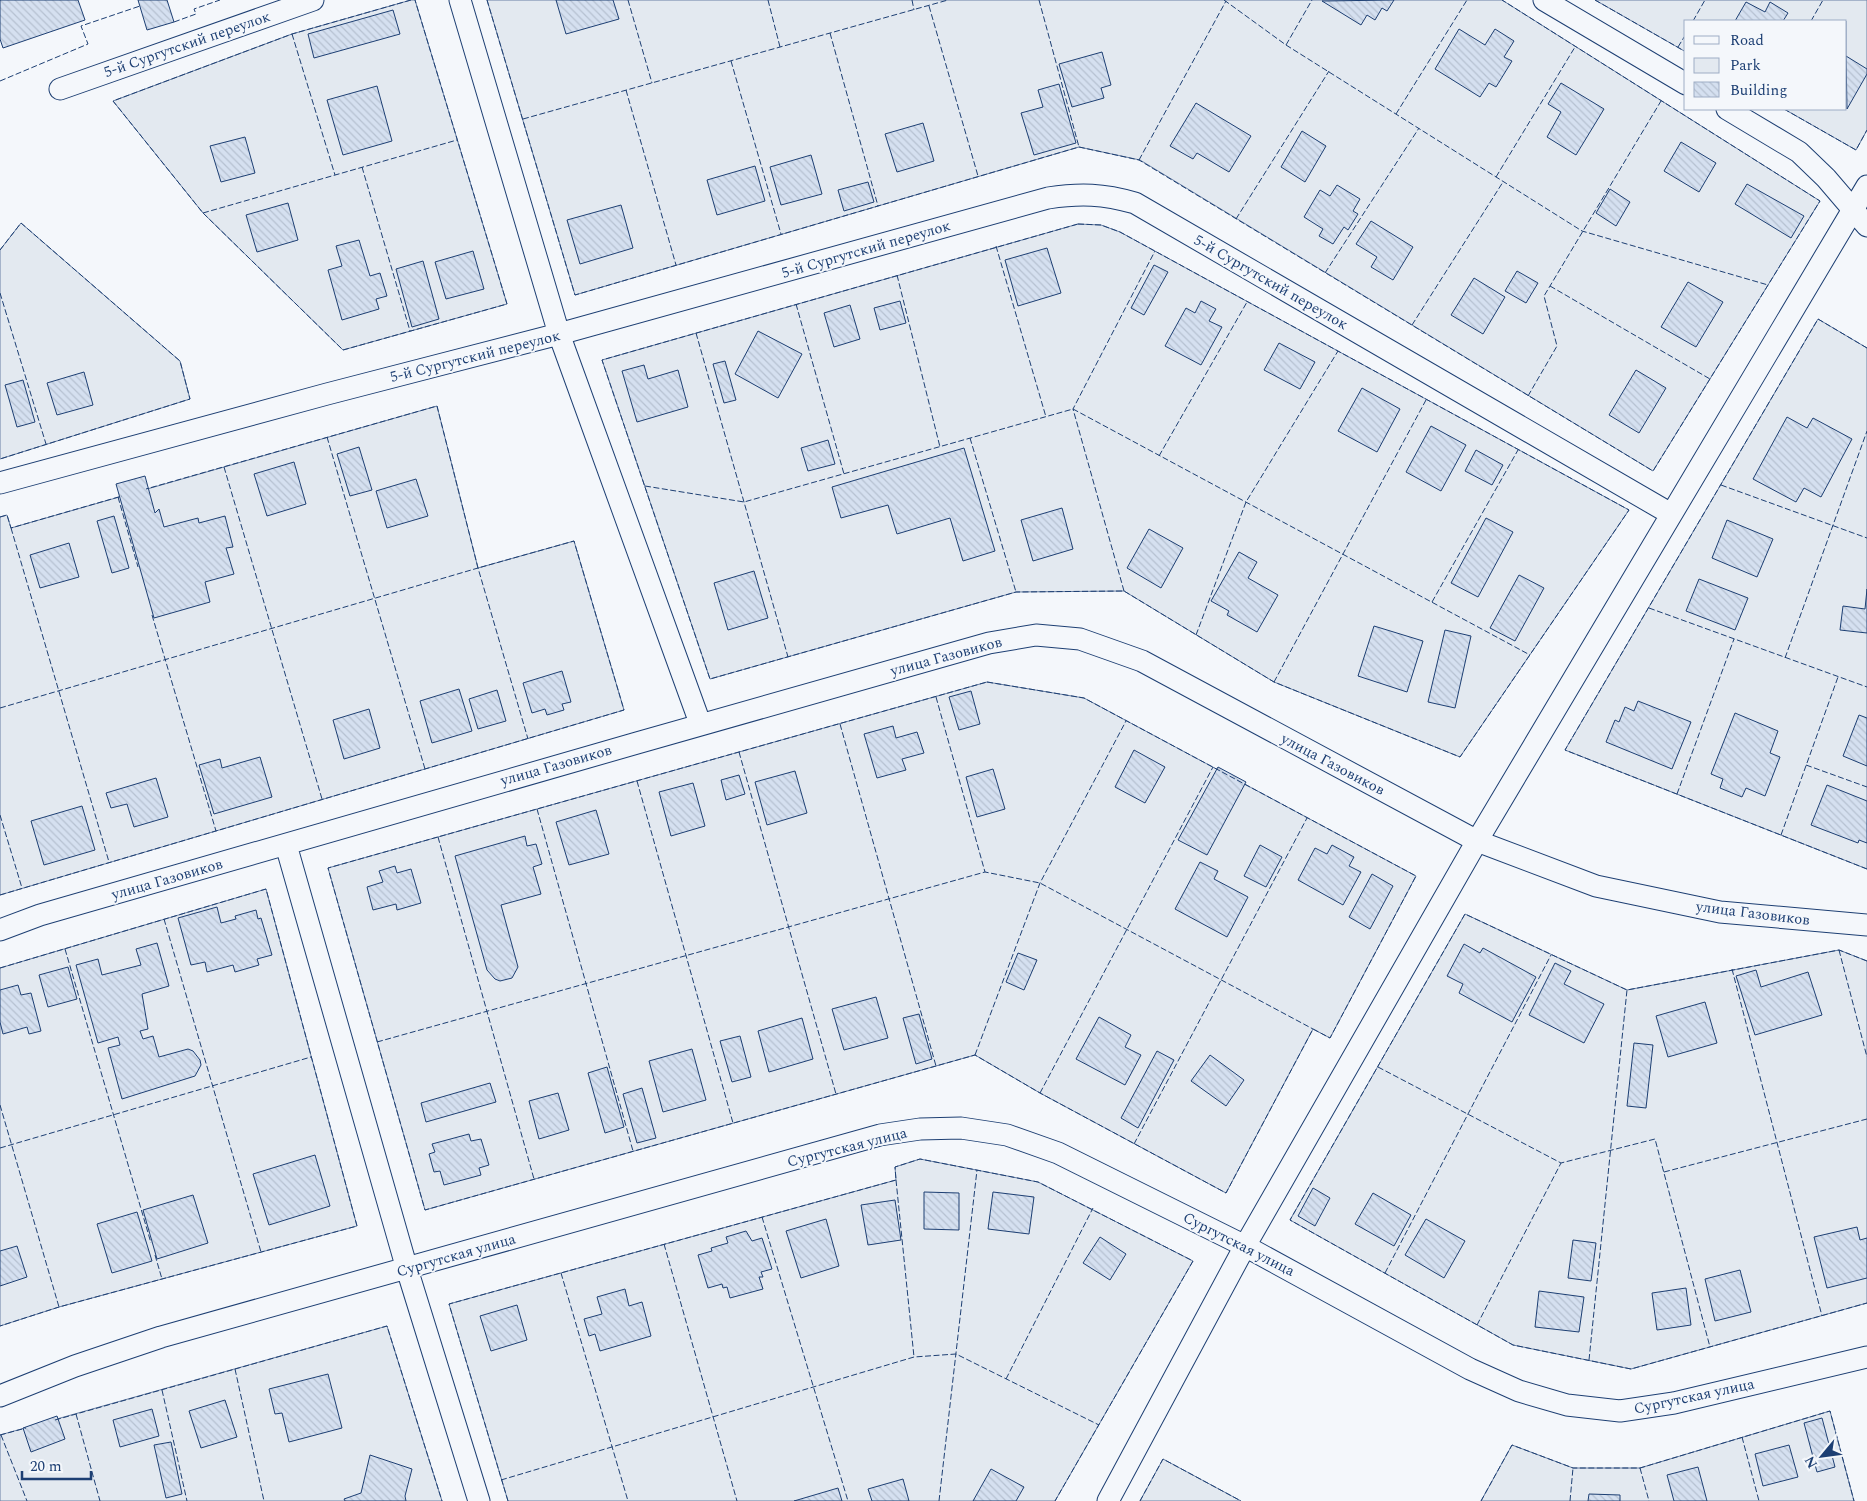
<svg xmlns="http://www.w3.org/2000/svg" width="1867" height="1501" font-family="Spectral,serif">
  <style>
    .green { fill: #e3e9f0; stroke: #687fa3 }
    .building { fill: url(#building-back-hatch); stroke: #1d3f73 }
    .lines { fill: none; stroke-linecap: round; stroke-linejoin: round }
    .minor-casing { stroke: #1d3f73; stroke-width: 23 }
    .minor { stroke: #f4f7fb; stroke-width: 21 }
    .fence { stroke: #1d3f73; stroke-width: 1; stroke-dasharray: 6 2.5; stroke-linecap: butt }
    .labels { text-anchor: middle; stroke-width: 4; stroke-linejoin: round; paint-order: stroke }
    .street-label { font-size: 15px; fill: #1d3f73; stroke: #f4f7fb }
  </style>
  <defs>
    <pattern id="building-back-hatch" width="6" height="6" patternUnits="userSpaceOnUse" patternTransform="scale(1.25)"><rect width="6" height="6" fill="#d5e0f0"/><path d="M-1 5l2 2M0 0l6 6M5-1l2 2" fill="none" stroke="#b6c1d1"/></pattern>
  </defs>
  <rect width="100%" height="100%" fill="#f4f7fb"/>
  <!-- green -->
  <path class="green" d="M411 0H415L507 304 343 350 203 213 113 101 292 34Z
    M487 0H1502L1820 201 1653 471 1140 160 1079 147 575 295Z
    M1595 0H1867V130L1856 150 1784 109H1846V21H1686V52Z
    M21 223 180 361 190 399 0 459V250Z
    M1078 224 1101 225 1120 232 1629 510 1460 757 1274 682 1124 591 1016 592 710 679 602 360Z
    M1818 319 1867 348V869L1565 750Z
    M437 406 478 568 574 541 624 710 0 895V517L7 515 11 528Z
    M987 682 1084 698 1416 876 1330 1038 1313 1029 1226 1193 1040 1093 975 1055 425 1210 328 868Z
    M266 889 357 1226 59 1307 0 1326V968Z
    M1465 914 1627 990 1839 950 1867 961V1303L1631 1369 1513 1345 1290 1220Z
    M920 1159 1038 1182 1193 1261 1055 1501H508L449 1304 896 1180 895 1167Z
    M387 1326 442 1501H0V1435Z
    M1830 1411 1854 1501H1481L1512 1445 1573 1468H1640Z
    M1163 1459 1241 1501H1140Z"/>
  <!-- building -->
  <path class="building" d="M0 0H78L85 20 3 48 0 39Z
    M138 0H167L174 22 147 30Z
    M556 0H613L619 19 566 34Z
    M1394 0 1387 11 1382 8 1375 20 1367 15 1361 25 1322 1Z
    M1746 2 1765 12 1770 2 1788 13 1783 21H1735Z
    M393 10 400 34 314 58 308 34Z
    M1459 29 1485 45 1495 29 1514 41 1504 57 1512 61 1496 87 1489 83 1480 97 1435 69Z
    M1102 52 1111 85 1101 88 1104 98 1072 107 1059 64Z
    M1846 56 1867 69V74L1847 109Z
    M1561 83 1604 109 1576 155 1547 137 1561 112 1548 104Z
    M1059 84 1076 143 1034 155 1021 113 1043 107 1038 90Z
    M377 86 392 141 343 155 327 100Z
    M1196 103 1251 136 1229 172 1197 153 1193 159 1170 146Z
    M923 123 934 161 897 172 885 134Z
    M1302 131 1326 146 1305 182 1281 167Z
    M245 137 255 173 221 182 210 146Z
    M1681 142 1716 163 1699 192 1664 171Z
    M811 155 822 194 781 205 770 167Z
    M755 166 765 201 717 215 707 180Z
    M868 182 874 202 844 211 838 190Z
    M1747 184 1804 216 1791 238 1735 204Z
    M1337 185 1360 199 1353 211 1358 214 1348 230 1344 227 1333 244 1319 236 1323 229 1304 217 1320 190 1330 196Z
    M1610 189 1630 202 1616 226 1596 213Z
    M288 203 298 240 257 252 246 215Z
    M621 205 633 248 580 264 567 220Z
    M1371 221 1413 247 1393 280 1371 267 1377 257 1356 244Z
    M359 240 370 276 380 273 387 296 376 299 379 309 342 320 328 270 342 266 336 246Z
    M1047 248 1061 293 1018 306 1005 260Z
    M473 251 484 289 446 299 435 262Z
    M423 261 439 319 412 327 396 269Z
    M1154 265 1168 272 1144 315 1131 308Z
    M1517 271 1538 283 1526 303 1505 291Z
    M1474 278 1505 297 1483 334 1451 315Z
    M1688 282 1723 302 1696 347 1661 327Z
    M900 301 906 323 880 330 874 308Z
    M1201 301 1216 309 1209 321 1222 327 1201 365 1165 346 1186 308 1195 313Z
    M850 305 860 339 834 347 824 313Z
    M758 331 802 354 778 398 735 374Z
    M1279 343 1315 362 1300 389 1264 370Z
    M725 361 736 400 724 403 713 364Z
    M644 365 648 379 678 370 688 407 637 422 622 371Z
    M1636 370 1666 388 1639 433 1609 415Z
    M84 372 93 405 57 415 47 383Z
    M23 380 35 422 17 427 5 385Z
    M1362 388 1400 409 1377 452 1338 431Z
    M1787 417 1807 428 1813 418 1852 439 1821 497 1804 488 1796 502 1753 479Z
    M1431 426 1466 445 1441 491 1406 472Z
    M828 440 835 464 808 471 801 448Z
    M359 447 372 490 350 496 337 454Z
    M964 448 995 551 963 561 950 518 897 534 888 505 841 518 832 487Z
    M1476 450 1503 465 1492 485 1465 471Z
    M294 462 306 504 267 516 254 474Z
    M145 476 155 513 159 509 164 527 198 518 199 523 225 516 233 547 226 548 234 574 205 582 210 602 154 618 116 484Z
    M416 479 428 516 387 528 376 491Z
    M1062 508 1073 549 1033 561 1021 520Z
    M114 516 129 568 112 573 97 521Z
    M1486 518 1513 532 1478 597 1451 583Z
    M1727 520 1773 539 1757 577 1712 558Z
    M1149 529 1183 548 1161 588 1127 568Z
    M69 543 79 577 40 588 30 555Z
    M1239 552 1257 562 1248 578 1278 595 1257 632 1227 615 1229 611 1211 601Z
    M754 571 768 618 728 630 714 583Z
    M1519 575 1544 588 1515 641 1490 628Z
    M1699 579 1748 598 1735 630 1686 611Z
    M1867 589V633L1840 630 1843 606 1865 609Z
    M1374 626 1423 641 1407 692 1358 676Z
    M1445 630 1471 636 1455 708 1428 702Z
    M562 671 571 702 562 704 564 710 547 715 545 709 532 713 523 683Z
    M459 689 472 731 432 743 420 701Z
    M497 690 506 721 478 729 469 699Z
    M971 691 980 724 959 730 949 697Z
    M1638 701 1691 722 1672 769 1606 742 1615 720 1619 722 1625 707 1634 711Z
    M369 709 380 748 344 759 333 720Z
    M1735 713 1778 731 1770 753 1780 757 1765 796 1746 788 1742 797 1720 788 1723 779 1711 774Z
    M1859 715 1867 718V766L1843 756Z
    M893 726 896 738 917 732 924 753 902 759 906 770 877 778 864 734Z
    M1134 750 1165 767 1145 803 1115 787Z
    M260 757 272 797 214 814 199 765 220 759 222 768Z
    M1218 767 1246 782 1207 855 1178 840Z
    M993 769 1005 809 977 817 966 777Z
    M795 771 807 813 767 825 755 782Z
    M739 775 745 794 726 800 721 780Z
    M156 778 168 817 134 827 127 804 111 808 106 793Z
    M693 783 705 826 671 836 659 792Z
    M1827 785 1867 801V843L1859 840 1858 843 1811 825Z
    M82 806 95 850 44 865 31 821Z
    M596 810 609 854 569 865 556 822Z
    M525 836 527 846 536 844 542 864 533 867 541 894 501 905 518 967 512 978 500 981 495 979 487 970 455 856Z
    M1260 845 1282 857 1266 887 1244 876Z
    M1332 845 1354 857 1349 866 1361 872 1343 905 1298 880 1315 848 1327 854Z
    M1200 862 1218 871 1214 879 1248 897 1227 937 1175 909Z
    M395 866 397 873 411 869 421 903 397 910 396 904 373 910 367 887 383 882 379 871Z
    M1372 874 1393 886 1370 929 1349 917Z
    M217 907 221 923 236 919 235 916 256 910 258 919 261 918 272 955 257 959 259 965 235 972 233 965 207 972 205 962 191 965 178 918Z
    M157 943 169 986 142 994 148 1029 140 1031 143 1039 153 1036 159 1057 188 1049 193 1051 200 1060 201 1065 195 1076 122 1099 108 1048 120 1045 118 1037 98 1043 76 965 98 959 102 975 141 965 136 949Z
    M1464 944 1480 953 1483 948 1536 977 1512 1022 1459 993 1463 984 1447 976Z
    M1018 953 1037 960 1024 990 1006 982Z
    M1555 963 1571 971 1564 984 1604 1004 1584 1043 1529 1015Z
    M68 967 77 999 48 1007 39 975Z
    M1756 970 1761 987 1808 972 1822 1015 1755 1035 1736 976Z
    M18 985 21 995 31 993 41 1031 29 1034 27 1027 3 1034 0 1022V990Z
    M876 997 888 1038 844 1050 832 1009Z
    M1705 1002 1717 1043 1668 1057 1656 1016Z
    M919 1014 932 1059 916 1064 903 1018Z
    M1099 1017 1131 1035 1125 1047 1141 1055 1125 1085 1076 1059Z
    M802 1018 813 1059 769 1072 758 1031Z
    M740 1036 751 1077 732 1082 720 1041Z
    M1634 1043 1653 1045 1646 1108 1627 1106Z
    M692 1049 706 1100 663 1112 649 1061Z
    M1157 1051 1174 1060 1138 1128 1121 1118Z
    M1210 1055 1244 1080 1226 1106 1191 1081Z
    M607 1067 624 1127 605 1133 588 1073Z
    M490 1083 496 1102 426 1122 421 1103Z
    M642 1088 656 1138 637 1143 623 1094Z
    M558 1093 569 1130 539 1139 529 1101Z
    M469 1134 471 1141 481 1139 489 1165 479 1168 481 1175 444 1185 440 1171 434 1172 429 1154 435 1152 432 1144Z
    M315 1155 330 1206 269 1225 253 1174Z
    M1313 1188 1330 1198 1315 1226 1298 1216Z
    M924 1192 959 1193V1230L924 1229Z
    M993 1192 1034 1197 1029 1234 988 1229Z
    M1373 1193 1411 1215 1394 1246 1355 1224Z
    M193 1195 208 1243 157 1259 143 1210Z
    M895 1200 901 1240 868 1245 861 1205Z
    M137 1212 152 1261 112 1273 97 1224Z
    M826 1219 839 1266 801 1278 786 1231Z
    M1426 1219 1465 1241 1444 1278 1405 1255Z
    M1857 1227 1860 1240 1867 1238V1278L1827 1288 1814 1237Z
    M746 1231 752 1241 762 1238 772 1269 761 1272 763 1277H759L763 1289 730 1298 727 1287 723 1288 722 1284 708 1288 698 1255 712 1251 711 1248 728 1243 726 1237Z
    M1100 1237 1126 1254 1110 1280 1083 1263Z
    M1573 1240 1596 1243 1591 1281 1568 1278Z
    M17 1246 27 1277 0 1286V1251Z
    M1740 1270 1751 1312 1715 1321 1705 1279Z
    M1686 1288 1691 1325 1657 1330 1652 1293Z
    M625 1289 629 1306 642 1302 651 1336 600 1351 595 1334 589 1336 584 1319 602 1314 597 1297Z
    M1539 1291 1584 1297 1579 1332 1535 1327Z
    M517 1305 527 1340 491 1351 480 1316Z
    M328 1374 342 1428 289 1442 282 1413 275 1414 269 1389Z
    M225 1400 237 1437 201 1448 189 1411Z
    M152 1409 159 1436 120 1447 113 1420Z
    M57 1416 65 1439 31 1452 23 1428Z
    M1822 1418 1835 1467 1817 1472 1804 1423Z
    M171 1442 182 1494 166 1498 154 1445Z
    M1789 1445 1798 1477 1763 1486 1755 1454Z
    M370 1455 412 1469 405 1496 406 1501H345L344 1499 361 1493Z
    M1698 1467 1707 1501H1674L1667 1475Z
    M991 1469 1024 1487 1016 1501H973Z
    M903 1479 909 1501H872L868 1489Z
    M838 1488 842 1501H794Z
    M1589 1494 1620 1495V1501H1588Z"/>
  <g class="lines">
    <!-- minor casing -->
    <g class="minor-casing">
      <path id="minor" d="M460 0 559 334 700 723
        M1544 0 1686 84
        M60 89 313 0
        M1727 109 1799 152 1826 178 1867 226
        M0 483 327 394 559 334 1048 198C1081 193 1103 194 1135 203L1671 514
        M286 845 407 1269 479 1501
        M0 930 40 915C356 826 672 731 989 643L1036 635 1080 639 1142 661 1477 841 1596 886 1720 912 1867 925
        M0 1396 75 1366 161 1337 880 1135 920 1129 961 1128 1007 1135 1058 1153 1245 1246 1470 1369 1519 1391 1567 1405 1620 1411 1674 1403 1867 1357
        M1108 1501 1245 1246 1477 841 1867 186"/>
    </g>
    <!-- minor -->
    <use href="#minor" class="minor"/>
    <!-- fence -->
    <path class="fence" d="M411 0 292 34 113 101 203 213 343 350 507 304 415 0
      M487 0 575 295 1079 147 1139 160 1653 471 1820 201 1502 0
      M628 0 652 83
      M768 0 780 47
      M912 0 914 10
      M1039 0 1079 147
      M1224 0 1286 45 1582 231 1768 285
      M1595 0 1686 52
      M929 6 978 176
      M1693 21 1705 0
      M1811 21 1823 0
      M174 22 196 14 194 9 220 0
      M830 33 878 206
      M292 34 335 175
      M1286 45 1312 0
      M1678 47 1686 34
      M731 61 781 234
      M0 81 88 44 81 26 140 6
      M626 90 676 265
      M1784 109 1856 150 1867 130
      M1396 114 1467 0
      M523 119 948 0
      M1139 160 1226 1
      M362 167 410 331
      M1496 177 1575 47
      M203 213 457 140
      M1236 219 1329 71
      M1078 224 1101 225 1120 232 1629 510 1460 757 1274 682 1124 591 1016 592 710 679 602 360Z
      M996 246 1046 417
      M0 250 21 223 180 361 190 399 0 459
      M1325 273 1419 128
      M897 275 940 447
      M1550 286 1710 379
      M0 293 46 444
      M796 304 844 474
      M1412 325 1503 182
      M696 333 788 657
      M1867 348 1818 319 1565 750 1867 869
      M1528 396 1557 346 1544 296 1661 101
      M327 437 425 769
      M970 438 1016 592
      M1159 456 1247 302
      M224 467 322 799
      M1721 485 1867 538
      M645 486 744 502 1073 409 1530 655
      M118 497 138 567
      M0 517 7 515 11 528 122 496
      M11 528 109 862
      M1124 591 1073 409 1155 251
      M1432 602 1518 450
      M1649 608 1867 687
      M152 615 216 831
      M1196 635 1246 502 1338 351
      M1785 658 1867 431
      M987 682 1084 698 1416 876 1330 1038 1313 1029 1226 1193 1040 1093 975 1055 425 1210 328 868Z
      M1274 682 1426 400
      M936 697 985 872
      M0 708 478 568 528 739
      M840 724 936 1066
      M739 752 836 1094
      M1806 765 1867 787
      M637 781 733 1123
      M1677 794 1734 639
      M537 809 633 1151
      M0 815 22 888
      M1781 835 1838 677
      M438 837 534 1179
      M0 895 624 710 574 541 478 568 437 406 146 489
      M164 919 261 1252
      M65 949 151 1243
      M1839 950 1867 1057
      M1867 961 1839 950 1627 990 1465 914 1290 1220 1513 1345 1631 1369 1867 1303
      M0 968 266 889 357 1226 59 1307 0 1326
      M1732 969 1822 1316
      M377 1042 985 872 1040 883 1313 1029
      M975 1055 1040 883 1126 721
      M1378 1067 1561 1163 1655 1139 1710 1347
      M1040 1093 1213 767
      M0 1105 59 1307
      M1134 1144 1307 818
      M0 1148 311 1057
      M1664 1172 1867 1119
      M896 1180 914 1357
      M762 1217 848 1501
      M664 1244 737 1501
      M155 1255 162 1279
      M561 1273 628 1501
      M1385 1273 1551 955
      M1477 1325 1561 1163
      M1589 1360 1627 990
      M235 1369 264 1501
      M1006 1379 1093 1208
      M162 1390 187 1501
      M76 1414 100 1501
      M55 1420 387 1326 442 1501
      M0 1435 26 1428
      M1 1435 27 1501
      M1742 1437 1759 1501
      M1640 1468 1649 1501
      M501 1480 914 1357 956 1354 1099 1425
      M508 1501 449 1304 896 1180 895 1167 920 1159 1038 1182 1193 1261 1055 1501
      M939 1501 977 1170
      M1140 1501 1163 1459 1241 1501
      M1481 1501 1512 1445 1573 1468H1640L1830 1411 1854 1501
      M1570 1501 1573 1468"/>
  </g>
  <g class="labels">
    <!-- street labels -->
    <g class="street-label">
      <text transform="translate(187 44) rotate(-19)" y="5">5-й Сургутский переулок</text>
      <text transform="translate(866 249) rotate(-16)" y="5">5-й Сургутский переулок</text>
      <text transform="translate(1271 282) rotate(30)" y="5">5-й Сургутский переулок</text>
      <text transform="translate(475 356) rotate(-14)" y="5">5-й Сургутский переулок</text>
      <text transform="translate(946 656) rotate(-15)" y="5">улица Газовиков</text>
      <text transform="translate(1333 764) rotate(28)" y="5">улица Газовиков</text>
      <text transform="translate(556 765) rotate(-16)" y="5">улица Газовиков</text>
      <text transform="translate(167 879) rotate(-16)" y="5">улица Газовиков</text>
      <text transform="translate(1753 913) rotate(7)" y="5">улица Газовиков</text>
      <text transform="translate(847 1147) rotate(-14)" y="5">Сургутская улица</text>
      <text transform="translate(1239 1244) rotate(27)" y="5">Сургутская улица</text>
      <text transform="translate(456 1255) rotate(-16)" y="5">Сургутская улица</text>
      <text transform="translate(1694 1396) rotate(-12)" y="5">Сургутская улица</text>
    </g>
  </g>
  <!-- legend -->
  <rect x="1684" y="20" width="162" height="90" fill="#f4f7fb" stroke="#9eadc5"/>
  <rect x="1694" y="36" width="25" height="8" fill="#f4f7fb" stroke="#9eadc5"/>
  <text x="1730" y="45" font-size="15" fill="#1d3f73">Road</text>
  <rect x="1694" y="58" width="25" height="15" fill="#e3e9f0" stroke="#9eadc5"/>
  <text x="1730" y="70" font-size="15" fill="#1d3f73">Park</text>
  <rect x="1694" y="82" width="25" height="15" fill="url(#building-back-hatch)" stroke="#9eadc5"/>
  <text x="1730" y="95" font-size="15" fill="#1d3f73">Building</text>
  <!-- north arrow -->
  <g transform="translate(1822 1456) rotate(241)" stroke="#f4f7fb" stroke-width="4" paint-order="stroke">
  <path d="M0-4L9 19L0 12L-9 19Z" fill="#1d3f73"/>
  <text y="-8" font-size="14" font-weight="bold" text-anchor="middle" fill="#1d3f73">N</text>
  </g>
  <!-- scale -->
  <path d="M22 1471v8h69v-8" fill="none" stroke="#1d3f73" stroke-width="2.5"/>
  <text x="30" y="1471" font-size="15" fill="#1d3f73" stroke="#f4f7fb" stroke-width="4" paint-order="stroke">20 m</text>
</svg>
